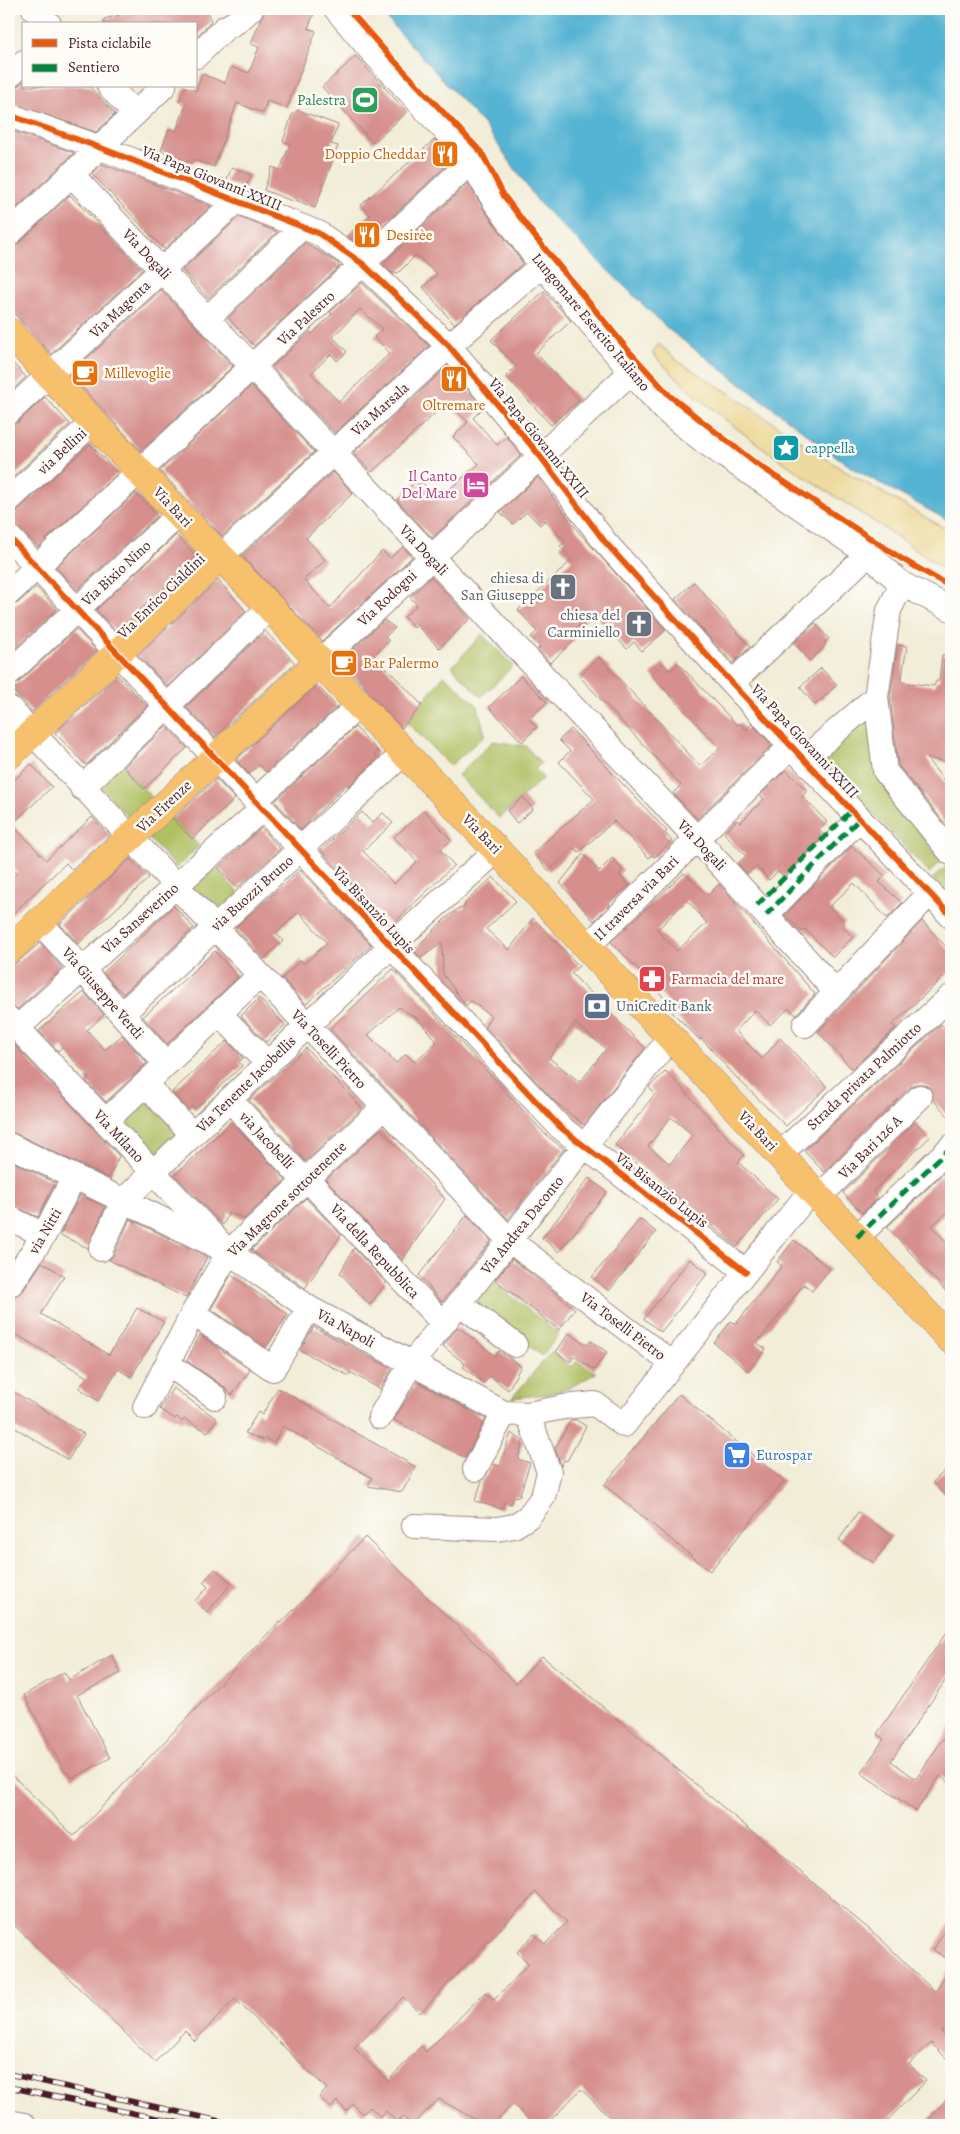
<svg xmlns="http://www.w3.org/2000/svg" width="960" height="2134" font-family="Alegreya,serif">
  <style>
    .green { fill: #afbf62; stroke: #7c6f46 }
    .sand { fill: #eeda9e; stroke: #9c7c64 }
    .water { fill: #55b3d3; stroke: #50697f }
    .building { fill: #d68f8c; fill-rule: evenodd }
    .lines { fill: none; stroke-linecap: round; stroke-linejoin: round }
    .minor-casing { stroke: #9e8682; stroke-width: 26 }
    .major-casing { stroke: #9e8682; stroke-width: 29 }
    .minor { stroke: #fff; stroke-width: 24 }
    .major { stroke: #f7c06c; stroke-width: 28 }
    .rail-casing { stroke: #4a1f2b; stroke-width: 5.5 }
    .rail { stroke: #fdfcf7; stroke-width: 4; stroke-dasharray: 11; stroke-linecap: butt }
    .quiet { stroke: #00873e; stroke-width: 5; stroke-dasharray: 10 5; stroke-linecap: butt }
    .cycleway-casing { stroke: #fdfcf7; stroke-width: 9 }
    .cycleway { stroke: #e8590c; stroke-width: 6 }
    .labels { text-anchor: middle; stroke-width: 5; stroke-linejoin: round; paint-order: stroke }
    .leisure-label { font-size: 15px; fill: #27864d; stroke: #fdfcf7; text-anchor: end }
    .food-label { font-size: 15px; fill: #c56008; stroke: #fdfcf7; text-anchor: start }
    .street-label { font-size: 15px; fill: #4a1f2b; stroke: #fdfcf7 }
    .culture-label { font-size: 15px; fill: #0d838f; stroke: #fdfcf7; text-anchor: start }
    .hotel-label { font-size: 15px; fill: #b23c85; stroke: #fdfcf7; text-anchor: end }
    .worship-label { font-size: 15px; fill: #5b616d; stroke: #fdfcf7; text-anchor: end }
    .health-label { font-size: 15px; fill: #be3a42; stroke: #fdfcf7; text-anchor: start }
    .service-label { font-size: 15px; fill: #4e5e75; stroke: #fdfcf7; text-anchor: start }
    .shop-label { font-size: 15px; fill: #366cbe; stroke: #fdfcf7; text-anchor: start }
  </style>
  <rect width="100%" height="100%" fill="#fdfcf7"/>
  <filter id="ink" filterUnits="userSpaceOnUse"><feTurbulence type="fractalNoise" baseFrequency=".02" numOctaves="2"/><feDisplacementMap in="SourceGraphic" scale="10" xChannelSelector="R" yChannelSelector="G"/><feConvolveMatrix kernelMatrix="1 2 1 2 8 2 1 2 1" color-interpolation-filters="sRGB"/></filter>
  <filter id="wash" filterUnits="userSpaceOnUse"><feTurbulence type="fractalNoise" baseFrequency=".0096" numOctaves="4" result="noise"/><feDisplacementMap in="SourceGraphic" scale="20" xChannelSelector="R" yChannelSelector="G"/><feGaussianBlur stdDeviation="1.12" result="paint"/><feColorMatrix in="noise" values="0 0 0 0 0 0 0 0 0 0 0 0 0 0 0 0 0 1.4 0 .05"/><feComposite in="paint" operator="in"/></filter>
  <g filter="url(#wash)">
    <rect width="100%" height="100%" fill="#f2edd8"/>
    <!-- green -->
    <path class="green" d="M482 634 513 666 481 697 452 667Z
      M444 675 478 706 485 735 450 766 407 722Z
      M867 719 879 774 941 862 929 873 822 759Z
      M493 741 526 746 541 764 535 769 543 778 499 818 458 775Z
      M120 763 154 800 132 821 98 784Z
      M169 815 199 846 177 868 147 837Z
      M947 866 951 871V900L932 879Z
      M214 867 240 894 218 915 192 888Z
      M146 1099 179 1132 154 1157 121 1124Z
      M490 1279 559 1334 542 1356 473 1301Z
      M551 1352 571 1367 577 1361 596 1373 569 1388 549 1394 512 1398Z"/>
    <!-- sand -->
    <path class="sand" d="M659 344 679 362 732 395 843 470 951 532V574C919 552 886 529 853 508 782 462 710 415 652 353Z"/>
    <!-- water -->
    <path class="water" d="M378 9H951V522L852 468 668 329 539 203 485 126Z"/>
    <g id="blocks">
      <!-- building -->
      <path class="building" d="M143 9H208L211 22 196 37V24H104V19Z
        M268 9H316L308 28 316 31 287 108 267 101 263 113 237 103 214 167 194 160 192 163 161 151 169 129 176 131 186 105 179 102 185 87 196 91 202 74 225 83 231 67 249 73 259 47 251 44 261 18Z
        M356 56 407 112 373 143 322 87Z
        M24 81V86H89L115 114 96 132 9 102V89L18 86Z
        M298 110 338 125 331 144 338 146 315 208 296 200 295 202 264 190 272 167 280 170 290 144 283 141 292 115Z
        M9 130 74 153 9 215Z
        M435 139 453 159 361 246 347 236 370 215 361 205Z
        M102 164 175 192 211 206 164 249 92 174Z
        M232 167 251 175 245 189 226 182Z
        M468 183 484 210 523 263 454 324 423 287 437 274 416 255 398 273H392L385 266V262Z
        M70 195 142 270 51 354 9 308V247L18 244Z
        M239 217 277 232 208 298 182 270Z
        M305 243 338 263 339 267 254 346 228 318Z
        M362 283 429 346 335 433 272 367 310 332 312 334 332 314 330 312ZM360 309 382 329 374 337 390 353 339 402 311 373 331 354 337 361 347 352 333 337Z
        M161 290 233 366 141 451 70 374Z
        M544 291 571 321 536 353 579 400 551 425 506 376 516 366 491 340Z
        M9 359 26 377 9 393Z
        M448 366 483 408 473 418 497 445 507 437 521 455 432 538 397 500 415 482 419 485 422 482 438 499 479 464 453 437 468 422 447 402 372 472 353 453Z
        M251 386 314 452 222 536 160 471Z
        M45 397 70 424 9 481V425L18 422Z
        M90 444 118 473 38 547 9 517V513L18 510Z
        M333 472 353 493 306 538 325 560 304 580 330 608 382 551 390 558 403 547 412 557 322 641 242 556Z
        M538 477 577 530 666 630 642 651 634 642 627 649 593 613 574 631 579 636 550 663 538 649 540 647 531 637 537 631 518 610 572 560 560 546 565 541 545 520 540 525 527 512 513 524 500 512Z
        M136 493 157 516 77 590 56 567Z
        M176 535 197 557 117 632 96 610Z
        M431 577 470 619 439 648 417 625 414 628 404 617 417 605 410 597Z
        M218 580 246 611 168 687 138 655Z
        M694 582 750 647 733 663 675 599Z
        M36 587 57 609 9 654V606L18 603Z
        M384 620 395 628 385 637 389 641 374 655 422 705 402 728 340 661Z
        M815 623 829 639 824 643 826 645 810 661 794 643Z
        M76 629 97 651 32 712 9 686 18 683Z
        M265 631 295 663 215 737 186 707Z
        M898 645 907 646 901 682 934 686 936 681H939L942 655 951 656V763L926 758 951 789V831L898 765 890 697Z
        M599 657 700 766 720 748 651 675 663 663 670 671 678 663 737 725 740 723 746 730 752 724 772 745 697 819 673 793 681 785 579 676Z
        M821 668 837 685 815 705 800 687Z
        M117 675 147 706 86 765 55 733Z
        M521 676 547 702 529 719 537 727 522 742 489 707Z
        M317 685 337 707 266 772 259 765 249 774 236 760Z
        M166 726 187 748 144 789 124 767Z
        M355 727 378 751 375 755 377 758 349 786 347 784 301 830 275 801Z
        M571 729 667 831 665 833 672 841 655 857 652 855 649 858 614 821 579 852 574 848 549 871 533 853 594 799 559 762 570 751 559 740Z
        M31 764 52 787 12 824 46 860 92 817 109 836 72 870 66 863 9 917V880L17 873 9 864V785Z
        M786 770 807 791 802 796 827 822 819 830 824 835 784 877 778 871 769 880 756 866 747 874 738 863 746 856 724 833 737 820 740 823 764 799 760 795Z
        M216 779 235 799 192 839 173 819Z
        M523 797 533 809 517 823 507 811Z
        M424 810 451 840 440 850 454 865 391 926 321 850 362 812 372 823 383 813 393 823 363 851 394 884 417 862 394 837Z
        M261 828 280 849 237 888 218 868Z
        M852 846 885 876 879 882 902 903 887 918 854 883 829 907 845 923 842 926 853 937 833 957 805 929 802 931 785 915Z
        M583 854 599 871 612 858 623 870 619 874 629 885 609 903 610 905 594 921 560 883Z
        M130 859 149 878 78 944 60 924Z
        M300 870 371 945 306 1004 282 978 301 960 304 964 327 943 299 912 276 933 283 941 264 959 235 928Z
        M684 873 708 895 719 884 815 994 796 1015 789 1008 770 1025 755 1010 736 1031 762 1059 780 1038 827 1087 786 1126 737 1078 701 1038 700 1040 671 1011 674 1009 639 970 611 942ZM687 900 707 923 677 951 657 930Z
        M493 877 516 901 486 929 509 950 533 918 579 966 571 973 645 1048 584 1125 554 1101 485 1026 491 1016 471 1001 466 1006 443 974 442 943 421 958 414 950 444 920 458 909 464 908 466 902ZM575 1023 606 1049 580 1082 549 1058Z
        M174 906 194 928 123 994 103 973Z
        M922 921 951 952V970L892 1025 896 1028 852 1069 818 1032Z
        M40 943 62 968 18 1009 9 1006V969Z
        M215 951 238 977 167 1044 143 1017Z
        M393 969 546 1135 564 1149 508 1219 330 1029ZM399 1007 418 1019 437 1042 414 1062 406 1054 396 1063 368 1035Z
        M84 992 104 1015 87 1030 105 1050 122 1035 147 1063 106 1102 86 1081 89 1078 62 1047 58 1051 39 1031Z
        M259 998 285 1025 266 1042 241 1016Z
        M941 1024 951 1035V1119L933 1100V1093L929 1087 923 1084H916L910 1087 824 1172 804 1151Z
        M9 1039 119 1156 109 1178 15 1133 9 1131Z
        M227 1041 243 1058 239 1062 242 1066 195 1109 191 1106 188 1109 172 1092Z
        M306 1048 362 1108 306 1161 249 1100Z
        M666 1071 744 1155 738 1162 778 1199 737 1247 615 1145 655 1094 649 1087ZM671 1117 693 1135 670 1164 648 1146Z
        M231 1122 286 1180 244 1219 229 1212 223 1225 175 1175Z
        M915 1122 930 1137 873 1191 878 1198 862 1213 843 1193Z
        M381 1129 445 1199 402 1260 326 1180Z
        M9 1160 55 1183 38 1217 9 1204Z
        M951 1166V1209L932 1226 951 1247V1297L887 1227Z
        M589 1178 607 1192 559 1252 542 1238Z
        M80 1195 105 1207 88 1248 60 1235Z
        M306 1198 341 1235 305 1288 251 1250Z
        M467 1215 491 1241 442 1302 419 1275Z
        M130 1219 207 1257 186 1298 109 1260 114 1255Z
        M640 1219 656 1232 609 1291 592 1277Z
        M794 1240 830 1269 812 1291 804 1284 757 1343 766 1349 748 1371 714 1343 731 1321 736 1324 782 1266 777 1262Z
        M354 1248 386 1283 370 1305 340 1273Z
        M512 1259 575 1309 559 1330 495 1280Z
        M690 1259 708 1273 661 1332 644 1319Z
        M42 1262 64 1276 41 1314 109 1355 137 1308 164 1322 131 1377 118 1369 98 1401 79 1388 87 1377 9 1330V1306L15 1296 23 1291Z
        M231 1275 288 1314 266 1347 211 1309Z
        M314 1327 392 1369 380 1389 350 1372 349 1376 300 1350Z
        M458 1327 495 1356 499 1351 521 1366 508 1390 490 1376 484 1383 463 1367 465 1364 443 1346Z
        M569 1333 587 1345 591 1341 607 1352 594 1370 574 1356 570 1362 556 1352Z
        M200 1335 250 1370 232 1395 223 1386 187 1361Z
        M417 1382 486 1419 465 1458 394 1420Z
        M173 1388 217 1419 208 1432 184 1419 182 1422 177 1417 175 1419 160 1409Z
        M278 1388 416 1467 402 1492 368 1486 372 1478 283 1426 274 1443 265 1438 263 1440 245 1433 258 1412 262 1415Z
        M9 1389 84 1434 68 1460 9 1424Z
        M679 1394 784 1481 710 1571 604 1485Z
        M571 1420H576L586 1426 567 1461 564 1460 561 1466 555 1448Z
        M511 1433 523 1441 518 1459 530 1463 519 1497 514 1496 511 1504 504 1502 502 1509 475 1501 482 1481 493 1464 500 1466Z
        M951 1465V1501L933 1482Z
        M858 1512 892 1536 874 1563 839 1540Z
        M365 1537 516 1683 542 1656 882 1940 935 1992 951 1966V2022L941 2032 951 2043V2063L931 2043 909 2064 926 2081 883 2125H618L581 2089 546 2125H534L513 2104 493 2125H485L439 2099 412 2125 403 2116 397 2122 386 2111 381 2117 370 2107 363 2114 353 2104 346 2111 337 2101 331 2108 319 2097 327 2089 235 1999 195 2041 185 2031 155 2062 9 1920V1772L74 1836 279 1622 281 1623ZM536 1892 567 1922 545 1944 534 1934 517 1952 529 1964 494 2000 485 1992 426 2052 421 2046 388 2081 354 2048 403 1997 420 2013Z
        M215 1569 232 1583 207 1612 195 1601 208 1587 203 1582Z
        M951 1626V1672L891 1761 916 1779 951 1727V1784L940 1776 916 1811 861 1773 884 1739 877 1734Z
        M112 1655 121 1673 77 1695 110 1758 73 1778 63 1769 24 1695 64 1672 69 1680Z
        M951 1921V1961L933 1950Z
        M951 2094V2125H924Z"/>
    </g>
  </g>
  <g filter="url(#ink)">
    <use href="#blocks" fill-opacity="0" stroke="#9e8682" stroke-width="1"/>
    <g class="lines">
      <!-- minor casing -->
      <g class="minor-casing">
        <path id="minor" d="M34 9 49 24
          M336 9 367 46 464 151 495 202 536 258 644 387 666 411 705 442 868 554 902 584 951 609
          M196 56 225 28 238 21 251 9
          M9 76 24 62
          M109 86 135 114
          M9 115 101 148 318 233 363 264 449 346 540 456 605 542 732 683 951 916
          M72 175 697 839 836 992
          M9 234 164 86
          M208 318 302 227
          M9 412 235 202
          M9 500 93 422
          M9 537 560 1127 746 1272
          M220 557 449 346 542 265
          M902 584 889 610 876 697 885 771 951 853
          M9 593C162 449 318 307 470 162
          M320 661 631 372
          M9 673 179 514
          M732 683 868 554
          M9 708 509 1240 673 1364
          M805 758 876 697
          M82 788 270 607
          M255 801 359 705
          M766 915 860 818
          M40 922 166 1064
          M587 947 792 745
          M123 1013 404 753
          M219 1013 268 1064
          M9 1019 219 1242
          M805 1025 930 893
          M17 1028 263 808
          M145 1084 193 1135
          M230 1100 305 1181
          M105 1122 260 975
          M9 1145 229 1252 309 1308 504 1413 528 1414 564 1407 595 1404 624 1425 812 1189
          M780 1154 949 998
          M307 1179 443 1323
          M819 1197 920 1097
          M9 1218 44 1235
          M857 1237 951 1147
          M101 1249 123 1201 391 946 497 850
          M12 1283 44 1235 74 1177
          M459 1303 515 1345
          M193 1313 273 1369 309 1308
          M168 1364 215 1397
          M145 1407 193 1313 229 1252 384 1107
          M380 1417 411 1364 671 1037
          M475 1469 504 1413
          M414 1526 497 1529 514 1526 528 1517 543 1497 549 1472 528 1414
          M9 2122 24 2125"/>
      </g>
      <!-- major casing -->
      <g class="major-casing">
        <path id="major" d="M9 332 179 514 270 607 359 705 509 863 951 1340
          M9 755 220 557
          M9 950 320 661"/>
      </g>
      <!-- minor -->
      <use href="#minor" class="minor"/>
      <!-- major -->
      <use href="#major" class="major"/>
      <!-- rail casing -->
      <g class="rail-casing">
        <path id="rail" d="M9 2074 237 2125
          M9 2087 189 2125"/>
      </g>
      <!-- rail -->
      <use href="#rail" class="rail"/>
      <!-- quiet -->
      <path class="quiet" d="M757 905 852 810
        M766 915 860 818
        M857 1237 951 1147"/>
      <!-- cycleway casing -->
      <g class="cycleway-casing">
        <path id="cycleway" d="M348 9 385 51 482 153 504 196 536 238 627 349 670 396 754 462 902 559 951 587
          M9 115 101 148 318 233 363 264 449 346 540 456 605 542 732 683 951 916
          M9 537 560 1127 746 1272"/>
      </g>
      <!-- cycleway -->
      <use href="#cycleway" class="cycleway"/>
    </g>
  </g>
  <!-- icons -->
  <defs>
    <g id="stadium-square" transform="scale(1.4375)"><rect x="-9" y="-9" width="18" height="18" rx="4" fill="#2e9e5b" stroke="#fdfcf7"/><path d="M0-5a6.5 5 0 1 0 0 10a6.5 5 0 1 0 0-10ZM-3.5-1.8h7v3.6h-7Z" fill="#fff"/></g>
    <g id="restaurant-square" transform="scale(1.4375)"><rect x="-9" y="-9" width="18" height="18" rx="4" fill="#e8710a" stroke="#fdfcf7"/><path d="M-5-6h1v4h1v-4h1v4h1v-4h1v5L-1.5 .5V6h-2V.5L-5-1ZM5-6V6H3V1.5H1.5Q1.5-4 5-6Z" fill="#fff"/></g>
    <g id="cafe-square" transform="scale(1.4375)"><rect x="-9" y="-9" width="18" height="18" rx="4" fill="#e8710a" stroke="#fdfcf7"/><path d="M-5.5-4.5H6V0H3Q3 3.5 0 3.5H-2.5Q-5.5 3.5-5.5 0ZM3-3.2v2h1.7v-2ZM-6 4.5H4V6H-6Z" fill="#fff"/></g>
    <g id="sight-square" transform="scale(1.4375)"><rect x="-9" y="-9" width="18" height="18" rx="4" fill="#0f9aa8" stroke="#fdfcf7"/><path d="M0-6L1.8-2.2L6-1.7L2.9 1.2L3.7 5.4L0 3.3L-3.7 5.4L-2.9 1.2L-6-1.7L-1.8-2.2Z" fill="#fff"/></g>
    <g id="hotel-square" transform="scale(1.4375)"><rect x="-9" y="-9" width="18" height="18" rx="4" fill="#d1479c" stroke="#fdfcf7"/><path d="M-6-4.5h1.5V1H6V5H4.5V3h-9V5H-6ZM-4 0a1.8 1.8 0 1 1 3.6 0ZM.5 0V-2.5h3Q6-2.5 6 0Z" fill="#fff"/></g>
    <g id="church-square" transform="scale(1.4375)"><rect x="-9" y="-9" width="18" height="18" rx="4" fill="#6b7280" stroke="#fdfcf7"/><path d="M-1.2-6h2.4v3.5h3.3v2.4h-3.3V6h-2.4V-.1h-3.3v-2.4h3.3Z" fill="#fff"/></g>
    <g id="pharmacy-square" transform="scale(1.4375)"><rect x="-9" y="-9" width="18" height="18" rx="4" fill="#e0444e" stroke="#fdfcf7"/><path d="M-2-6h4v4h4v4h-4v4h-4v-4h-4v-4h4Z" fill="#fff"/></g>
    <g id="bank-square" transform="scale(1.4375)"><rect x="-9" y="-9" width="18" height="18" rx="4" fill="#5c6f8a" stroke="#fdfcf7"/><path d="M-6-4H6V4H-6ZM0-2.3a2.3 2.3 0 1 0 0 4.6a2.3 2.3 0 1 0 0-4.6Z" fill="#fff"/></g>
    <g id="supermarket-square" transform="scale(1.4375)"><rect x="-9" y="-9" width="18" height="18" rx="4" fill="#3f7fe0" stroke="#fdfcf7"/><path d="M-6-5.5h2.5l.6 2H6L4.5 2H-2.5L-4.4-4H-6ZM-1.5 3.2a1.3 1.3 0 1 0 .1 0ZM3 3.2a1.3 1.3 0 1 0 .1 0Z" fill="#fff"/></g>
  </defs>
  <g fill-rule="evenodd">
    <use href="#stadium-square" x="365" y="100"/>
    <use href="#restaurant-square" x="445" y="154"/>
    <use href="#restaurant-square" x="367" y="235"/>
    <use href="#cafe-square" x="85" y="373"/>
    <use href="#restaurant-square" x="454" y="379"/>
    <use href="#sight-square" x="786" y="448"/>
    <use href="#hotel-square" x="476" y="485"/>
    <use href="#church-square" x="563" y="587"/>
    <use href="#church-square" x="639" y="624"/>
    <use href="#cafe-square" x="344" y="663"/>
    <use href="#pharmacy-square" x="652" y="979"/>
    <use href="#bank-square" x="597" y="1006"/>
    <use href="#supermarket-square" x="737" y="1455"/>
  </g>
  <g class="labels">
    <!-- leisure labels -->
    <g class="leisure-label">
      <text x="346" y="105">Palestra</text>
    </g>
    <!-- food labels -->
    <g class="food-label">
      <text x="426" y="159" text-anchor="end">Doppio Cheddar</text>
      <text x="386" y="240">Desirèe</text>
      <text x="104" y="378">Millevoglie</text>
      <text x="454" y="410" text-anchor="middle">Oltremare</text>
      <text x="363" y="668">Bar Palermo</text>
    </g>
    <!-- street labels -->
    <g class="street-label">
      <text transform="translate(212 178) rotate(22)" y="5">Via Papa Giovanni XXIII</text>
      <text transform="translate(147 254) rotate(47)" y="5">Via Dogali</text>
      <text transform="translate(120 309) rotate(-43)" y="5">Via Magenta</text>
      <text transform="translate(306 318) rotate(-43)" y="5">Via Palestro</text>
      <text transform="translate(591 322) rotate(50)" y="5">Lungomare Esercito Italiano</text>
      <text transform="translate(380 409) rotate(-42)" y="5">Via Marsala</text>
      <text transform="translate(539 438) rotate(51)" y="5">Via Papa Giovanni XXIII</text>
      <text transform="translate(62 451) rotate(-43)" y="5">via Bellini</text>
      <text transform="translate(173 507) rotate(47)" y="5">Via Bari</text>
      <text transform="translate(424 550) rotate(47)" y="5">Via Dogali</text>
      <text transform="translate(116 573) rotate(-43)" y="5">Via Bixio Nino</text>
      <text transform="translate(161 596) rotate(-44)" y="5">Via Enrico Cialdini</text>
      <text transform="translate(387 598) rotate(-43)" y="5">Via Rodogni</text>
      <text transform="translate(805 741) rotate(47)" y="5">Via Papa Giovanni XXIII</text>
      <text transform="translate(164 806) rotate(-43)" y="5">Via Firenze</text>
      <text transform="translate(482 834) rotate(46)" y="5">Via Bari</text>
      <text transform="translate(702 845) rotate(47)" y="5">Via Dogali</text>
      <text transform="translate(252 893) rotate(-42)" y="5">via Buozzi Bruno</text>
      <text transform="translate(636 898) rotate(-45)" y="5">II traversa via Bari</text>
      <text transform="translate(374 910) rotate(47)" y="5">Via Bisanzio Lupis</text>
      <text transform="translate(140 918) rotate(-42)" y="5">Via Sanseverino</text>
      <text transform="translate(103 993) rotate(49)" y="5">Via Giuseppe Verdi</text>
      <text transform="translate(329 1049) rotate(47)" y="5">Via Toselli Pietro</text>
      <text transform="translate(864 1076) rotate(-43)" y="5">Strada privata Palmiotto</text>
      <text transform="translate(246 1084) rotate(-44)" y="5">Via Tenente Jacobellis</text>
      <text transform="translate(758 1131) rotate(47)" y="5">Via Bari</text>
      <text transform="translate(119 1136) rotate(47)" y="5">Via Milano</text>
      <text transform="translate(267 1140) rotate(47)" y="5">via Jacobelli</text>
      <text transform="translate(870 1147) rotate(-45)" y="5">Via Bari 126 A</text>
      <text transform="translate(662 1190) rotate(38)" y="5">Via Bisanzio Lupis</text>
      <text transform="translate(287 1199) rotate(-44)" y="5">Via Magrone sottotenente</text>
      <text transform="translate(522 1225) rotate(-51)" y="5">Via Andrea Daconto</text>
      <text transform="translate(45 1231) rotate(-60)" y="5">via Nitti</text>
      <text transform="translate(375 1251) rotate(47)" y="5">Via della Repubblica</text>
      <text transform="translate(623 1326) rotate(37)" y="5">Via Toselli Pietro</text>
      <text transform="translate(346 1328) rotate(29)" y="5">Via Napoli</text>
    </g>
    <!-- culture labels -->
    <g class="culture-label">
      <text x="805" y="453">cappella</text>
    </g>
    <!-- hotel labels -->
    <g class="hotel-label">
      <text x="457" y="481">Il Canto<tspan x="457" dy="17">Del Mare</tspan></text>
    </g>
    <!-- worship labels -->
    <g class="worship-label">
      <text x="544" y="583">chiesa di<tspan x="544" dy="17">San Giuseppe</tspan></text>
      <text x="620" y="620">chiesa del<tspan x="620" dy="17">Carminiello</tspan></text>
    </g>
    <!-- health labels -->
    <g class="health-label">
      <text x="671" y="984">Farmacia del mare</text>
    </g>
    <!-- service labels -->
    <g class="service-label">
      <text x="616" y="1011">UniCredit Bank</text>
    </g>
    <!-- shop labels -->
    <g class="shop-label">
      <text x="756" y="1460">Eurospar</text>
    </g>
  </g>
  <!-- margin -->
  <rect width="960" height="2134" fill="none" stroke="#fdfcf7" stroke-width="30"/>
  <!-- legend -->
  <rect x="22" y="22" width="175" height="65" fill="#fdfcf7" stroke="#b5a4a5"/>
  <rect x="32" y="39" width="25" height="8" fill="#e8590c" stroke="#b5a4a5"/>
  <text x="68" y="48" font-size="15" fill="#4a1f2b">Pista ciclabile</text>
  <rect x="32" y="64" width="25" height="8" fill="#00873e" stroke="#b5a4a5"/>
  <text x="68" y="72" font-size="15" fill="#4a1f2b">Sentiero</text>
</svg>
